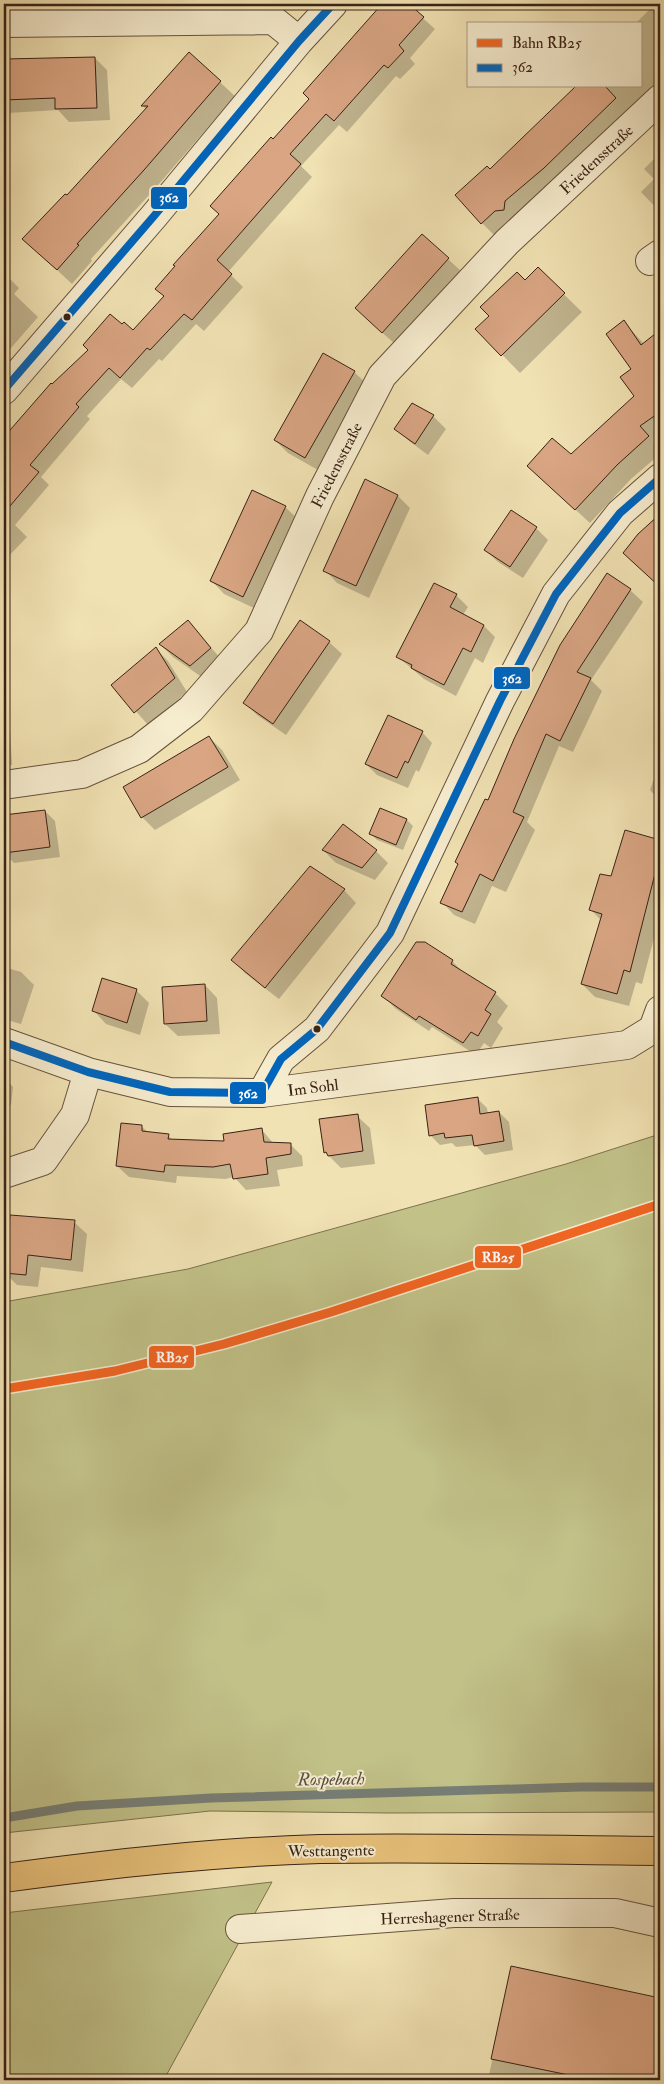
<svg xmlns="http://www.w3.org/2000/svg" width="664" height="2084" font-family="'IM FELL Double Pica',serif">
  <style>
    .green { fill: #c1c188; stroke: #7d724e }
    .shadow { fill: #0003 }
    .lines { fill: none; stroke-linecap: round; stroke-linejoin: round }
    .stream { stroke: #767e76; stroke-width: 9 }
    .building { fill: #d9a583; stroke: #392215 }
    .minor-casing { stroke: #67523c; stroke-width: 30 }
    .major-casing { stroke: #392215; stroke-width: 30 }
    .minor { stroke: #f6ecce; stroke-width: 28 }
    .major { stroke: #e8c17a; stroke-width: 28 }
    .bus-1-casing { stroke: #f6ecce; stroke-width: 11 }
    .bus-1 { stroke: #0065bd; stroke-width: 8 }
    .rail-1-casing { stroke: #f6ecce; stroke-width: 12 }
    .rail-1 { stroke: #f26522; stroke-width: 9 }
    .bus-dot { fill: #392215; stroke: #f6ecce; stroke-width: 2 }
    .labels { text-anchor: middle; stroke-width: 4; stroke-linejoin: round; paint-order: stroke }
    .street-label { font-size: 16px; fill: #392215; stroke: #f6ecce }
    .water-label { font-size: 18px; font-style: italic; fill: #585046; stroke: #f6ecce }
    .line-badge { stroke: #f6ecce; stroke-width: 2 }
    .badge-label { font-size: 14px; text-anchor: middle; font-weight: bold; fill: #fff }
  </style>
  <rect width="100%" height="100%" fill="#f1e2b3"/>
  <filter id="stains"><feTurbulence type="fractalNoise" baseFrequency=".004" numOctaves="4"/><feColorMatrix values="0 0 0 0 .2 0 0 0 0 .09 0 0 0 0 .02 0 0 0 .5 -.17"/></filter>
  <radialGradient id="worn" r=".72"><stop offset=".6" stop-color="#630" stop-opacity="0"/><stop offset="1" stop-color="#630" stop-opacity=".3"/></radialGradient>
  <!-- green -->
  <path class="green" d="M660 1134V1812L389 1813 210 1811 4 1833V1302L188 1269 566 1164Z
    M272 1882 167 2074 166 2080H4V1913Z"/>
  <!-- shadow -->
  <path class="shadow" d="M383 4H407L435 29 410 58 415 64 400 79 396 76 347 132 339 125 301 166 312 177 228 272 243 287 204 331 196 324 162 361 159 359 132 388 121 379 87 416 90 419 41 477 49 485 15 525 27 537 4 561V439L51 384 52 385 122 326 133 332 165 296 220 214 273 141 311 99 305 93Z
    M655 4H660V80L558 182 496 237 482 223 490 171 577 86H640V24H635Z
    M189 54 235 96 159 184 91 259 92 261 72 284 24 239 67 197 147 110 143 106Z
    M95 58 107 70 110 120 69 122 58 110 8 113 4 109V60Z
    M660 153V212L641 192 654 179 644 169Z
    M448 259 461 271 395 344 369 321Z
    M538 269 582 312 520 373 477 329Z
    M4 273 19 288 14 294 38 317 4 356Z
    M624 322 644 344 660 337V435L653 440 660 449V454L631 479 590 523 543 480 636 396Z
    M354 372 367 384 318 470 288 453 275 440Z
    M433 416 446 429 428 455 409 441 396 429Z
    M366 481 398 496 410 508 369 598 337 583 325 570Z
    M285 507 298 519 256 609 224 594 212 581Z
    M660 516V587L637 566 639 535Z
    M536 528 548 540 523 578 498 562 485 550Z
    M607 575 630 590 643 602 591 680 602 691 573 752 559 746 527 822 535 830 506 892 492 886 475 924 454 915 442 902 488 802Z
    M456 595 468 607 463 615 484 626 495 637 483 663 475 658 456 696 424 679 398 657Z
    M188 622 223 661 203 678 173 657 161 645Z
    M329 642 342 654 286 735 257 715 245 703Z
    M156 649 168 661 187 692 148 725 113 685Z
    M4 724 10 730 12 765 4 766Z
    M422 732 432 743 419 772 416 770 408 788 377 775 366 764Z
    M209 737 222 750 240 780 155 830 142 817 125 788Z
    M660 761V801L650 790Z
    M45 811 55 821 60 857 14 863 6 855H4V815Z
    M407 820 413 826 403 850 377 840 370 833Z
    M626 832 660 841V915L642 984 636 982 629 1006 595 997 582 984 601 920 591 910 612 878Z
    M323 850 376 851 388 863 375 880 336 863Z
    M344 890 356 903 279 999 245 973 233 960Z
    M425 943 452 961 466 975 495 993 508 1006 497 1022 503 1028 491 1048 484 1043 476 1055 432 1027 429 1031 396 1009 383 996Z
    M4 967 21 972 34 985 21 1024 4 1019Z
    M205 985 217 998 220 1034 178 1036 165 1024Z
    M136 990 149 1003 140 1035 106 1024 94 1011Z
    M4 1077 13 1087 11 1105 8 1104 5 1134Z
    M477 1098 487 1108 488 1114 499 1112 509 1122 513 1150 485 1155 475 1145 456 1147 452 1143 440 1145 430 1135Z
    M357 1116 370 1128 375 1164 341 1168 325 1152Z
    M141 1126 149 1133 168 1135 173 1141 226 1142 262 1130 274 1144H290L302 1156 303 1166 277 1170 280 1186 246 1190 234 1177 225 1179 177 1176 176 1183 129 1177 117 1166Z
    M74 1222 87 1234 83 1272 41 1267 38 1287 17 1285 4 1272Z
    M512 1967 660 1999V2080H488Z"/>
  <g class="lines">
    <!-- stream -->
    <path class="stream" d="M4 1818 77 1806 211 1798 581 1787H660"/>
  </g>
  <!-- building -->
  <path class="building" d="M382 4H409L424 17 399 45 404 51 388 68 384 65 334 121 326 114 290 154 301 164 217 260 232 274 192 320 184 314 150 350 147 348 120 378 109 368 76 404 79 407 30 465 39 472 4 513V437L51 383 52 384 88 350 83 345 110 314 122 324 124 322 133 330 164 296 155 289 175 266 173 265 219 214 210 206 271 137 273 139 309 99 303 93Z
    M189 52 221 81 144 170 77 244 79 245 57 270 22 239 65 194 67 195 148 106H141Z
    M95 57 97 108 55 109V98L4 100V59Z
    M576 86H605L616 98 544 168 505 201 504 210 495 211 481 224 455 195 487 166 490 169Z
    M422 234 449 258 382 333 355 308Z
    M538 267 565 293 501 356 475 329 489 316 480 307 517 272 525 280Z
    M624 320 641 345 660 330V412L640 426 649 436 617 465 575 510 527 466 552 438 571 454 634 396 620 377 631 369 606 334Z
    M323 353 355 371 305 458 274 440Z
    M412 403 434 415 415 444 394 429Z
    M365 479 398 495 356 586 323 571Z
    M252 490 286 506 243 597 210 581Z
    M511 510 537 527 510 567 484 550Z
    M660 514V587L623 553 638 534Z
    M607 573 631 589 577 672 591 678 560 741 546 734 513 812 524 817 493 881 480 874 462 912 440 903 458 864 455 862 485 799 488 800 514 739 560 645Z
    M434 583 457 594 450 607 484 625 471 652 463 648 444 685 411 668 412 665 396 657Z
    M188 620 211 648 190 666 159 644Z
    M300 620 330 641 273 724 243 703Z
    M156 647 175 678 134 713 111 685Z
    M388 715 423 731 408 763 405 761 397 778 365 764Z
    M209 736 228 767 141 818 123 787Z
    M380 808 407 819 396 845 369 834Z
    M45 810 50 847 4 853V815Z
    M343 824 377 850 362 868 322 850Z
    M625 830 660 840V854L630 972 624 970 617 994 581 984 602 914 589 910 600 874 611 876Z
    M310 866 345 889 265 988 231 960Z
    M416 942H425L453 960 451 964 496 992 485 1010 491 1014 478 1036 471 1032 463 1043 419 1016 416 1020 381 996Z
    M102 978 137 989 127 1023 92 1011Z
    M205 984 207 1021 164 1024 162 987Z
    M478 1097 480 1114 499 1111 504 1141 474 1146 472 1135 445 1138 444 1133 429 1136 425 1105Z
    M358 1114 363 1151 328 1156 326 1152 324 1153 319 1119Z
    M121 1123 142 1125V1131L169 1134 168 1139 224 1141 223 1134 262 1128 264 1142 291 1143V1154L266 1158 268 1174 233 1179 230 1164 213 1167 165 1165 164 1172 116 1166Z
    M10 1215 75 1220 71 1260 28 1255 26 1275 4 1273Z
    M511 1966 660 1998V2080H593L491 2059Z"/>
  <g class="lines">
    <!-- minor casing -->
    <g class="minor-casing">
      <path id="minor" d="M4 23 273 20 299 41
        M650 261 660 254
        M4 390 154 216 299 41 333 4
        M4 785 82 774 139 749 191 709 259 631 320 496 382 376 507 242 660 99
        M4 1042 88 1072 170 1092 262 1093 627 1045 653 1029 660 1010
        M262 1093 281 1059 317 1029 390 933 500 701 556 594 620 513 660 478
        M4 1174 43 1161 75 1115 88 1072
        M240 1929 454 1913H615L660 1923"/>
    </g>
    <!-- major casing -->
    <g class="major-casing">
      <path id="major" d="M4 1878C109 1864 214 1852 320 1849 433 1847 547 1850 660 1851"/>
    </g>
    <!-- minor -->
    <use href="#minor" class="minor"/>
    <!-- major -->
    <use href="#major" class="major"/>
    <!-- bus-1 casing -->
    <g class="bus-1-casing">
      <path id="bus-1" d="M4 390 154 216 299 41 333 4
        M4 1042 88 1072 170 1092 262 1093 281 1059 317 1029 390 933 500 701 556 594 620 513 660 478"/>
    </g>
    <!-- bus-1 -->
    <use href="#bus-1" class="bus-1"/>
    <!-- rail-1 casing -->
    <g class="rail-1-casing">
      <path id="rail-1" d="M4 1389 115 1371 224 1344 331 1312 660 1204"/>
    </g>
    <!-- rail-1 -->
    <use href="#rail-1" class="rail-1"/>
  </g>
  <!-- markers -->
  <g class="bus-dot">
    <circle cx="67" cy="317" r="4.5"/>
    <circle cx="317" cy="1029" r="4.5"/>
  </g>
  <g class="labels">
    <!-- street labels -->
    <g class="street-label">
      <text transform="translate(596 159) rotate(-43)" y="6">Friedensstraße</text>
      <text transform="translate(336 465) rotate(-63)" y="6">Friedensstraße</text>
      <text transform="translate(313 1087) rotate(-7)" y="6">Im Sohl</text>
      <text transform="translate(331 1850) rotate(-1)" y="6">Westtangente</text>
      <text transform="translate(450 1916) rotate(-2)" y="6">Herreshagener Straße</text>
    </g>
    <!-- water labels -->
    <g class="water-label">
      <text transform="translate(331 1779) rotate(-1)" y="6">Rospebach</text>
    </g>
  </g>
  <g class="line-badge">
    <rect x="150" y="186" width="38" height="24" rx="5" fill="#0065bd"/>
    <rect x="493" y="666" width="38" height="24" rx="5" fill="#0065bd"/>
    <rect x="229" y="1081" width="38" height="24" rx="5" fill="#0065bd"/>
    <rect x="474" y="1245" width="48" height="24" rx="5" fill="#f26522"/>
    <rect x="148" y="1345" width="47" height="24" rx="5" fill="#f26522"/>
  </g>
  <g class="badge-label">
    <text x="169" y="202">362</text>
    <text x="512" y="683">362</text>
    <text x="248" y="1098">362</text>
    <text x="498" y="1262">RB25</text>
    <text x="172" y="1362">RB25</text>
  </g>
  <!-- margin -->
  <rect width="664" height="2084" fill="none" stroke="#f1e2b3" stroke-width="20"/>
  <rect x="5" y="5" width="654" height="2074" fill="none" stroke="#392215" stroke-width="2.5"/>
  <rect x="10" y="10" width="644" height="2064" fill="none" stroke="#392215"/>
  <!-- legend -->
  <rect x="467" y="22" width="175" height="65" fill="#f6ecce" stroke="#aa9b84"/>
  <rect x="477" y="39" width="25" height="8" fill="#f26522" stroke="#aa9b84"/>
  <text x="512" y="48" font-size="15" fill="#392215">Bahn RB25</text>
  <rect x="477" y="64" width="25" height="8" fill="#0065bd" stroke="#aa9b84"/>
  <text x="512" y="72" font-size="15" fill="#392215">362</text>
  <rect width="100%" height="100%" filter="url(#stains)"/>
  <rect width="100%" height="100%" fill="url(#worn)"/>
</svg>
